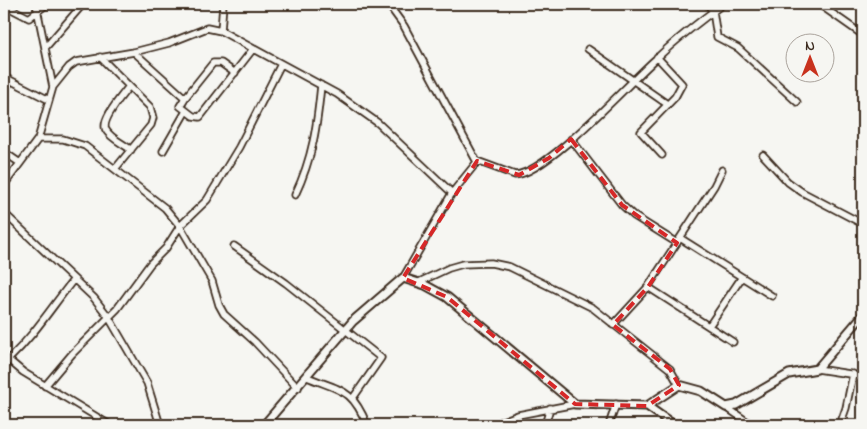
<svg xmlns="http://www.w3.org/2000/svg" width="867" height="429" font-family="'Indie Flower',sans-serif">
  <style>
    .lines { fill: none; stroke-linecap: round; stroke-linejoin: round }
    .minor-casing { stroke: #3b2a1e; stroke-width: 9 }
    .tertiary-casing { stroke: #3b2a1e; stroke-width: 11 }
    .minor { stroke: #f6f6f2; stroke-width: 5.5 }
    .tertiary { stroke: #f6f6f2; stroke-width: 7 }
    .marked { fill: none; stroke: #d62828; stroke-width: 4; stroke-dasharray: 10 6; stroke-linejoin: round }
  </style>
  <rect width="100%" height="100%" fill="#f6f6f2"/>
  <filter id="ink" filterUnits="userSpaceOnUse"><feTurbulence type="fractalNoise" baseFrequency=".02" numOctaves="2"/><feDisplacementMap in="SourceGraphic" scale="10" xChannelSelector="R" yChannelSelector="G"/><feConvolveMatrix kernelMatrix="1 2 1 2 8 2 1 2 1" color-interpolation-filters="sRGB"/></filter>
  <g filter="url(#ink)">
    <g class="lines">
      <!-- minor casing -->
      <g class="minor-casing">
        <path id="minor" d="M36 4 53 87
          M388 4 404 26 477 162 452 193 403 278
          M707 4 713 11 717 37 738 48 797 102
          M819 4 863 35
          M4 5 29 18 47 4
          M221 31 337 94 378 123 452 193
          M45 48 83 4
          M588 49 667 104
          M134 52 185 98 180 106 193 116 200 117 253 49
          M100 57 150 107 153 118 151 125 115 169
          M657 57 682 84 675 97 641 132 662 155
          M4 77 49 100
          M129 86C123 95 100 120 106 130 110 138 124 144 131 150
          M4 91 10 81
          M185 98 213 63H221L235 73
          M38 139 53 87 69 67 76 62 134 52 169 43 207 28 221 31 223 4
          M571 139 622 205 634 216 677 243
          M163 151 186 111
          M4 152 20 163
          M763 155 788 182 802 192 863 224
          M477 161 515 175C548 173 629 82 658 57 678 38 700 21 723 4
          M4 185 38 139H63L85 146 165 208 180 226 212 281 219 305 224 314 255 342 298 388
          M295 195C313 157 317 126 321 85
          M4 213 94 298 108 316 147 383 160 425
          M680 238 772 296
          M234 246 286 283 381 358 353 398
          M417 283 449 268 463 264 491 263 510 267 593 308 670 369 679 385
          M648 287 733 342
          M613 325 648 287 714 186 722 170
          M709 326 742 277
          M4 356 23 372 110 425
          M9 359C35 334 51 308 74 279
          M817 369 863 376
          M307 377C341 391 352 388 367 425
          M45 386 72 354 117 309 150 264 166 248 180 226 207 200 239 147 281 64
          M726 407 752 425
          M492 425 518 415 575 404
          M545 425 550 408
          M609 425 616 404
          M840 425 846 408 853 374"/>
      </g>
      <!-- tertiary casing -->
      <g class="tertiary-casing">
        <path id="tertiary" d="M647 406 679 385 701 391 726 407 736 405 789 374 817 369 863 315
          M264 425 353 321 403 278 425 285 447 297 575 404 647 406 674 425"/>
      </g>
      <!-- minor -->
      <use href="#minor" class="minor"/>
      <!-- tertiary -->
      <use href="#tertiary" class="tertiary"/>
    </g>
  </g>
  <!-- marked area -->
  <path class="marked" d="M571 139 622 205 677 243 648 287 613 325 670 369 679 385 647 406 575 404 447 297 403 278 477 161 519 175 549 158Z"/>
  <!-- margin -->
  <rect width="867" height="429" fill="none" stroke="#f6f6f2" stroke-width="20"/>
  <rect x="10" y="10" width="847" height="409" fill="none" stroke="#3b2a1e" stroke-width="2" filter="url(#ink)"/>
  <!-- north arrow -->
  <g transform="translate(810 58)"><circle r="24" fill="#f6f6f2" stroke="#aba49d"/>
  <path d="M0-4L9 19L0 12L-9 19Z" fill="#c8321e"/>
  <text y="-8" font-size="14" font-weight="bold" text-anchor="middle" fill="#3b2a1e">N</text>
  </g>
</svg>
